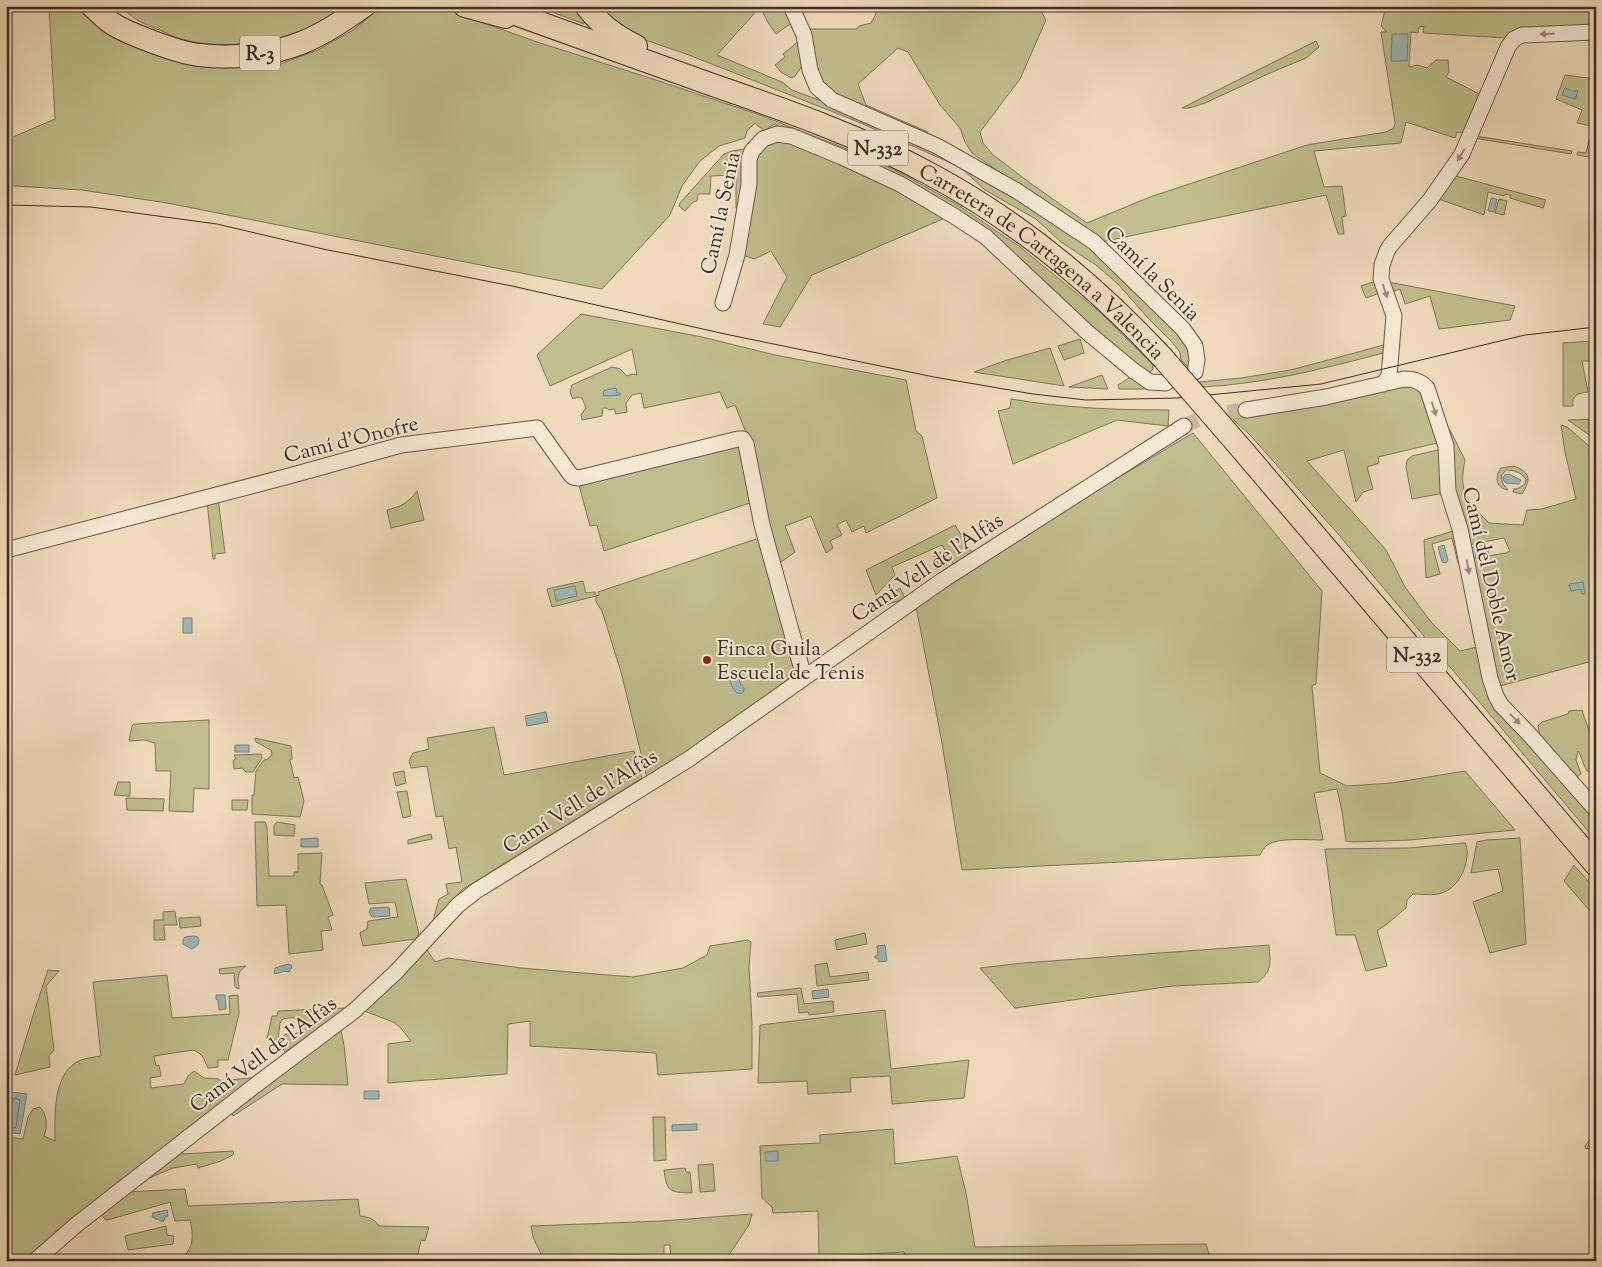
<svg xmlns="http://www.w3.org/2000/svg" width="1602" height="1267" font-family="'Sorts Mill Goudy',serif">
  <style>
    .green { fill: #bfbe8c; stroke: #807659 }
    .water { fill: #9cb9b8; stroke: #78817e }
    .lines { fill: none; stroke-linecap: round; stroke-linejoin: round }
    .shore { stroke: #6e736f; stroke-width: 1 }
    .minor-tunnel { stroke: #ccb89d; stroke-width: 15; stroke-dasharray: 15 8; stroke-linecap: butt }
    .minor-casing { stroke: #6c584b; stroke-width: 17 }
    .highway-casing { stroke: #412d26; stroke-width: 24 }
    .minor { stroke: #f5e8d3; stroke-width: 15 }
    .highway { stroke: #efdbbb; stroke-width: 22 }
    .tram { stroke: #412d26; stroke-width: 1 }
    .highway-bridge-casing { stroke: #412d26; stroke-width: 24; stroke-linecap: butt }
    .highway-bridge { stroke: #efdbbb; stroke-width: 22 }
    .oneway { fill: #9b8a7c }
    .poi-dot { fill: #8f2418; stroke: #f5e8d3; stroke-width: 2 }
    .labels { text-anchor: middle; stroke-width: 4; stroke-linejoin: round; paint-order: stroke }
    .shield { fill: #f5e8d3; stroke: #77655a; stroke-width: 1 }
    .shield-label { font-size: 20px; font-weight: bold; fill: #412d26 }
    .street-label { font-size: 21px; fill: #412d26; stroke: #f5e8d3 }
    .poi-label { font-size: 21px; fill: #412d26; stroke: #f5e8d3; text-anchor: start }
  </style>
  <rect width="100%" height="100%" fill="#efdbbb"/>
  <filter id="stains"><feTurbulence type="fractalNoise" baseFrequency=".004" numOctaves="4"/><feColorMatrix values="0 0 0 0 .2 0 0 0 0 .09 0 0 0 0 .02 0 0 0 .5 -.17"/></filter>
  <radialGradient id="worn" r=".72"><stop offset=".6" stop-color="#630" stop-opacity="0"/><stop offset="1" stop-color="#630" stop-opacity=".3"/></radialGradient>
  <!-- green -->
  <path class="green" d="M49 6H81L100 25 142 50 185 63 225 68 280 64 318 50 353 30 382 6H436L537 42 653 79 760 115 857 153 899 172 958 205 1020 247 1102 314 1152 364 1153 369 1150 372H1143L1124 358 1002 244 806 137 774 124 764 131 755 123 747 131 745 138 719 146 700 161 682 186 670 215 602 289 167 203 82 190 14 186 6 177V140L55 119Z
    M121 6H345C332 15 317 25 302 31 268 44 220 49 185 40 176 38 168 34 160 30 143 24 134 20 121 6Z
    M536 6H575L584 19V24Z
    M594 6H784L793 22 776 34 769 24 760 7 717 55 782 82 792 90 853 113 949 157 1093 246 1188 341 1191 370 1181 360 1180 352 1170 340 1148 318 1118 284 1096 265 1061 242 1036 219 985 190 960 167 856 121 689 55 625 33Z
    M880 6H1038L1046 20 1020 79 980 132 983 143 992 154 1030 183 1087 223 1150 197 1307 145 1386 132 1394 128 1395 123 1381 32H1387L1381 26 1385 10 1388 8V6H1596V27L1507 38 1423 33 1424 26 1419 27 1418 33 1411 32 1409 67 1417 65 1427 68 1436 60H1448L1449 72 1446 77 1483 96 1467 133 1457 132 1455 138 1406 122 1401 143 1314 151 1324 187 1342 186 1346 216 1342 217 1344 234H1338L1326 195 1101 242 972 153 965 142 960 128 940 105 908 52 898 48 858 84 866 105 928 132 927 134 825 89 820 83 806 29H857L859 26 871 23Z
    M799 41 802 66 795 76 791 78 781 72 775 65 785 57 783 54Z
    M1316 41 1319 47 1306 58 1270 73 1205 103 1189 108H1182Z
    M1565 75 1596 79V127L1577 123 1582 110 1556 99Z
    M1596 135V158L1577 155 1578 152 1586 153 1589 140 1594 141Z
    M1475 136 1572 151 1571 154 1474 138Z
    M782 141 802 146 894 189 945 218 812 275 780 327 763 324 787 277 771 251 754 259 740 254 755 154 769 142Z
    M744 149 746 162 742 210 736 208V175L711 176 710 194H698L697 201 693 202 685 211 679 206 680 203 724 154 732 151Z
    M1452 175 1546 200 1543 208 1510 198V195L1505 194 1504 196 1488 192 1484 215 1436 198Z
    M1499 199 1507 201 1504 215 1495 213Z
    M1376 281 1380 293 1366 298 1361 286Z
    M1388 282 1515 306 1510 320 1439 329 1430 296 1405 304 1400 289 1392 292Z
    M581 314 702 337 775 355 906 380 916 431 922 436 937 498 866 533 864 526 852 532 846 520 837 525 842 535 830 541 833 548 826 553 811 516 785 526 795 552 784 560 776 564 749 440 735 405 727 408 720 392 644 408 641 393 632 395 626 403 627 412 616 414 614 409 609 410 606 408H603L602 416 582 420 581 415 586 408 582 398 577 397 573 399 570 392 572 385 612 367 620 369 627 376 633 374 637 375 632 349 550 386 537 355Z
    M1080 339 1084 353 1064 360 1058 346Z
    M1596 341V361H1582L1588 392C1579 393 1571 395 1573 406H1563V343Z
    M1384 345 1383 353C1323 369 1267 383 1204 387L1199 382 1241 378 1291 370Z
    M1050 348 1064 386 974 372 1004 361Z
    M1102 375 1108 389 1069 387Z
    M1134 375 1155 389H1119L1118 385Z
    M1407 385 1423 390 1438 441 1437 443 1378 457 1379 463 1367 467 1373 489 1363 492 1356 502 1344 450 1307 461 1386 550 1405 587 1431 622 1460 651 1481 646 1489 688 1596 818V831L1593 837 1339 535 1250 435 1233 419 1296 409Z
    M1011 399C1064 408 1116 410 1169 410L1168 426 1117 420 1013 464 998 411 1010 408Z
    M1596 419V440L1568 420Z
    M1445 425 1450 430 1465 460C1458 492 1467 501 1489 523L1523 525 1527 510 1542 509 1576 499 1565 452 1561 425 1567 427 1596 452V660L1500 686 1470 559 1506 553 1510 551 1504 538 1468 545 1452 493Z
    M1193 433 1322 591 1316 684 1312 686 1320 773 1347 786 1392 783 1465 771 1515 830 1410 840 1353 842 1346 841 1342 811 1337 789 1314 793 1323 840C1308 840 1279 837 1267 845 1264 848 1262 851 1260 855L962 870 942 743 916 606 1089 495Z
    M739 442 753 502 604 551 597 525 590 526 579 485Z
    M1438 450 1440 451 1444 493 1412 499 1406 467 1407 460 1412 456Z
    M1514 466C1531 473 1531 479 1522 494L1513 492 1514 489 1519 488 1525 484 1526 479C1522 473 1514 470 1506 470L1501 476 1503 484 1508 490C1496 488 1494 477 1501 468Z
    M417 491 424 520 391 528 387 510C402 506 407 504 417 491Z
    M218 498 225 553 215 554V559H213L207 501Z
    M955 525 973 555 955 567 942 545 892 567 895 575 876 595 866 570Z
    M1453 531 1464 562 1458 563 1452 538 1432 544 1440 574 1426 578 1424 540Z
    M762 537 798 671 734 722 647 778 621 672 602 611 596 602V596L552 607 547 589 583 581 586 593 595 592 596 596 599 595 598 592Z
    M900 588 905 598C899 602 893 601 887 605L885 599Z
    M1577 710 1578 711 1582 710C1587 729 1602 752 1594 772L1587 771C1583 765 1581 754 1578 751L1576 760 1581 774 1575 778 1541 740 1538 726 1542 722 1568 714 1569 711Z
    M209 720V789L194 788 193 812 169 811 171 771H156L155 743 145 740 129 741 132 726 134 724Z
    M494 727 504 775 634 751 642 778 463 889 433 921 439 899 448 894 446 884 462 882 456 847 449 849 443 816 436 817 427 766 411 768 409 761 413 753 429 749 427 738Z
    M255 738 291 746 292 759 290 760 294 778 298 777 304 801 300 817 252 814V795H254L256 771 264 760 268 759 272 754 271 750 256 742Z
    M261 754 262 758 253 772H246L242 768 234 769 233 761 236 758 234 755Z
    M404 771 406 783 396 786 393 773Z
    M118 782H130V796L114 795Z
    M407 791 411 816 403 818 397 792Z
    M126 798 164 799 163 811 127 810Z
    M232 800H248L247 810H232Z
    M255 822H265L267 827 269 876H294V872H298V854L322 853 320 884 322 885 333 915 328 917 332 930 321 931 323 950 289 954 286 905 257 906Z
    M277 822 295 825 294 836 274 835V826Z
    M431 834 432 839 408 844V840Z
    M1520 838 1526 944 1490 953 1473 902 1503 891 1498 869 1471 873 1477 842 1486 840Z
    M1465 843C1471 853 1464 876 1455 884 1453 887 1446 892 1442 893 1434 896 1422 894 1413 894L1407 900 1406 908C1398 914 1384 928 1377 930L1387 966 1366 971 1355 935H1336L1325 849 1408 848Z
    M1574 865 1596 890V918L1564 881Z
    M406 879 419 934 415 939 363 946 360 933 367 929 368 921 398 917 395 902 369 904 365 883Z
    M175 911 177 925H164L165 940H154V920H163V912Z
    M200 917 201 926 180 928 179 918Z
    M865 933 867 944 837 950 835 940Z
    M748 940 751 942 749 967 752 1024V1069L658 1075 656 1053 530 1046V1021L508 1024 507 1074 388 1083V1044L411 1041 400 1027 393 1022 362 1010 425 947 435 962 448 958 521 968 633 977 683 968 707 955 710 946Z
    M1269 945C1270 963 1273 970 1258 982L1173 986 1015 1008 980 968 1023 963Z
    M827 963 830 977 868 972 869 980 817 986 815 965Z
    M246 966C236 973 238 977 239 989L235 987 234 973 220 974 219 969Z
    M48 970 59 971 46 986 54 1050 49 1056 50 1067 15 1075 34 1012Z
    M167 975 172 1018 230 1014 229 996 238 995 239 1014 228 1060H218V1067L208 1068 203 1057 199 1053 193 1050 154 1056 156 1066 159 1065 161 1076 150 1078 151 1088 184 1084 188 1076 194 1071 204 1078 219 1079 220 1081 259 1077 71 1219 26 1261H6V1137L23 1139 28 1117 33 1109 40 1107C47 1115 48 1125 44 1136L55 1141C55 1115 52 1072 81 1060 87 1058 95 1057 101 1056L93 982Z
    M801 988 804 1004 833 1001 834 1012 809 1015 808 1012 799 1013 797 994 758 997 757 993Z
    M347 1008 285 1052C281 1047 282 1041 284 1035L287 1034 290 1036 302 1031 303 1024C298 1017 292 1017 283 1019L280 1023 278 1040 267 1039 272 1016H277L278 1011Z
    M885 1010 891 1069 969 1060 964 1098 892 1104 890 1076 850 1078 851 1092 808 1094 807 1081 758 1083 760 1025Z
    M340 1026 344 1045 348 1085 282 1084 233 1116 231 1110Z
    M653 1117H665L666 1160 654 1161Z
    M893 1129 895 1164 957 1156 966 1193 975 1247 1206 1244 1211 1261H905L904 1252 819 1257 818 1211 773 1213 772 1207 762 1198 760 1146 820 1143V1135Z
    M1596 1131V1147L1586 1149 1585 1146Z
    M181 1148 183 1154 233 1151 234 1154 221 1161 198 1168 197 1164 173 1168 147 1179 146 1176Z
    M713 1164 715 1191 700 1192 698 1165Z
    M685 1168 686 1172H690L692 1193C670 1192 667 1193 664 1170Z
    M185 1189 188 1206 358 1199 360 1216C368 1217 374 1218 379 1226L429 1227 425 1241 421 1240 418 1254 408 1261H177C194 1251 194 1237 190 1220L175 1221 170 1202 111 1219 106 1220 100 1214 126 1192Z
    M752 1214 749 1225 725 1261H671L670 1245H664V1256L609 1254 608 1261H538L541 1254 533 1237 531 1226 662 1221Z
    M166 1226 167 1235 174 1236 173 1244 128 1250 125 1236Z"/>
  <!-- water -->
  <path class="water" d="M1392 34H1408L1407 61H1391Z
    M1565 88 1575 92 1576 90 1578 91 1575 99 1562 95Z
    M1491 198 1497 199 1494 212 1488 211Z
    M616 388 617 393H620V395L604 396 603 392 605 390Z
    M1509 474 1521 480 1519 484 1506 483 1504 481 1503 478 1505 475Z
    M1444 545 1448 560 1446 563 1442 562 1438 547Z
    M1487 545 1489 555 1471 558 1469 548Z
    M940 552 947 565 936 570 934 566 938 564 933 555Z
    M1583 582 1585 594H1582L1581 589 1571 591 1569 584Z
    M575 586 577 596 556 601 554 590Z
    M183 618H192V633H183Z
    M733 676 739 679 740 683 744 688V691L741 694C734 693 732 687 730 681Z
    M546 712 548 722 527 726 525 716Z
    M235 745H249V752H235Z
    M318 838V847H301V839Z
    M389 907 390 916 372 917 369 912 371 908Z
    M194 936 198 937 199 940 198 945 192 949 183 944V940L185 937Z
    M885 945 887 961 879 962 878 958H875V956L878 955 877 946Z
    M288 964 291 965 292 967 289 972 284 971 276 974 274 973 275 968Z
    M828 989 829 997 813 999 812 991Z
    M216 995H225L226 1009 219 1010 218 1000 216 999Z
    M364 1091H379V1099H364Z
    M10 1092 27 1094 20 1134 6 1132V1116Z
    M697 1124V1130L672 1131V1125Z
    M778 1151V1161H766L765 1152Z
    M167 1210 168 1216 165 1217 164 1221H160L158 1219H155L154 1217H152L153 1213Z"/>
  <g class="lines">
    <!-- shore -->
    <path class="shore" d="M6 1106 12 1104 15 1098 20 1100 16 1127 14 1128 6 1127"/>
    <!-- minor-tunnel -->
    <path class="minor-tunnel" d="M1184 426 1210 414 1246 410"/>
    <!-- minor casing -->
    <g class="minor-casing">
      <path id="minor" d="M791 6 804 35 810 70 817 87 832 100 937 146 1017 191 1094 242 1183 329 1195 346 1197 360 1195 372
        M723 303 737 255 749 184V159L752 151 763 139 777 134 791 136 842 157 900 184 954 216 986 237 1087 332 1134 371 1150 382 1166 383
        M1383 384 1389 376 1394 316 1381 279 1382 265 1387 251 1390 246 1430 200 1462 154 1508 47 1514 39 1522 35 1596 32
        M1246 410 1326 397 1404 379C1414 379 1420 381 1427 388L1446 446 1448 491 1460 529 1490 678 1496 696 1501 705 1528 733 1596 810
        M6 550 289 476 401 445 537 428 570 474 573 477 579 478 738 439H743L746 444 762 525 804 677
        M35 1261 76 1225 257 1084 354 1011 396 972 458 905 476 891 689 759 943 580 1184 426"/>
    </g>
    <!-- highway casing -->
    <g class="highway-casing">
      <g id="highway">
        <path d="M92 6C99 12 105 19 113 24 124 31 135 35 148 40 164 46 182 53 199 55 232 59 271 55 301 43 324 34 344 20 364 6"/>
        <path d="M465 6 505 17"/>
        <path id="s1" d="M493 6C565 32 637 58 710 84 785 110 860 136 930 174 1018 221 1094 284 1162 357"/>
        <path d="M586 6C602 26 614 35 636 46"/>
        <path d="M1239 446 1596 865"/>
      </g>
    </g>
    <!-- minor -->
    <use href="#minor" class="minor"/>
    <!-- highway -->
    <use href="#highway" class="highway"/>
    <!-- tram -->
    <path class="tram" d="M6 205 91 207 217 224 323 249 512 286 725 334 934 377 1033 394 1086 400 1178 398 1321 384 1525 335 1596 327"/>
    <!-- highway-bridge casing -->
    <g class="highway-bridge-casing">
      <path id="highway-bridge" d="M1162 357 1239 446"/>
    </g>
    <!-- highway-bridge -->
    <use href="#highway-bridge" class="highway-bridge"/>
  </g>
  <!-- one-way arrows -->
  <defs><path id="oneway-solid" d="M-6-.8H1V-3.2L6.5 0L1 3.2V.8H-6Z" transform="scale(1.25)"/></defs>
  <g class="oneway">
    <use href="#oneway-solid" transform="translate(1547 34) rotate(178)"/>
    <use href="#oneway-solid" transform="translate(1461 155) rotate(121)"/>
    <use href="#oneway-solid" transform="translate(1385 291) rotate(72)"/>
    <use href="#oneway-solid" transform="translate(1434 409) rotate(73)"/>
    <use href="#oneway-solid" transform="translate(1468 567) rotate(80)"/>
    <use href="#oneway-solid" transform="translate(1515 719) rotate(46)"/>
  </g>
  <!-- markers -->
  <circle class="poi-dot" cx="707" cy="660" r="5"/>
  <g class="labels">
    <!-- shield labels -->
    <g class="shield">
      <rect x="240" y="35.5" width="40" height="35" rx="4"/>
      <rect x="848" y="130.5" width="60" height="35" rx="4"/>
      <rect x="1387" y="637.5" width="60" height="35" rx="4"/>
    </g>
    <g class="shield-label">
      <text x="260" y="60">R-3</text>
      <text x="878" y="155">N-332</text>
      <text x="1417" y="662">N-332</text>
    </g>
    <!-- street labels -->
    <g class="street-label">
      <text transform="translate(720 213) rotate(-78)" y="7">Camí la Senia</text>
      <text dy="7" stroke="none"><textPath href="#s1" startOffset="611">Carretera de Cartagena a Valencia</textPath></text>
      <text transform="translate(1153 273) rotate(45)" y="7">Camí la Senia</text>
      <text transform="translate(351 439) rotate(-14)" y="7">Camí d'Onofre</text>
      <text transform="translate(927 567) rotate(-34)" y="7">Camí Vell de l'Alfàs</text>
      <text transform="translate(1492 584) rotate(77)" y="7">Camí del Doble Amor</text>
      <text transform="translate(580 801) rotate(-32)" y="7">Camí Vell de l'Alfàs</text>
      <text transform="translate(263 1054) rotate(-37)" y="7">Camí Vell de l'Alfàs</text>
    </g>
    <!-- poi labels -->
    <g class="poi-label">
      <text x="717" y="655">Finca Guila<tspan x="717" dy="24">Escuela de Tenis</tspan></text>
    </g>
  </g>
  <!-- margin -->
  <rect width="1602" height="1267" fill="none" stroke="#efdbbb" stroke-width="25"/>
  <rect x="8" y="8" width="1587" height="1252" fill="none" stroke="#412d26" stroke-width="2.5"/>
  <rect x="12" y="12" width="1577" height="1242" fill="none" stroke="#412d26"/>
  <rect width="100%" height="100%" filter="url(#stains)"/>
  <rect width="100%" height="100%" fill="url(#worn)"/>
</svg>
